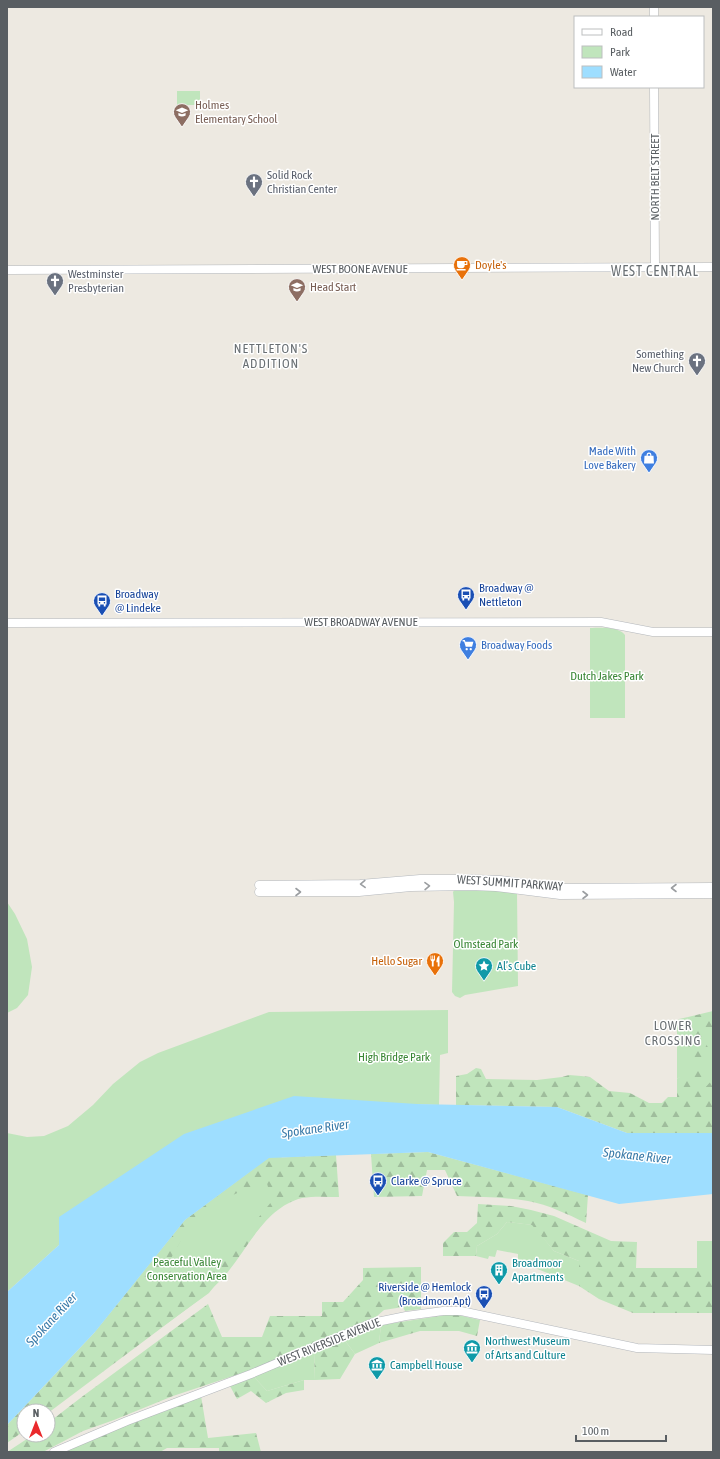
<svg xmlns="http://www.w3.org/2000/svg" width="720" height="1459" font-family="'Asap Condensed',sans-serif">
  <style>
    .green { fill: #c0e5bc }
    .forest { fill: url(#forest-firs); fill-rule: evenodd }
    .water { fill: #9edeff }
    .lines { fill: none; stroke-linecap: round; stroke-linejoin: round }
    .secondary-casing { stroke: #b3b7bc; stroke-width: 9 }
    .secondary { stroke: #fff; stroke-width: 8 }
    .oneway { stroke: #9b9ea1 }
    .labels { text-anchor: middle; stroke-width: 3; stroke-linejoin: round; paint-order: stroke }
    .education-label { font-size: 12px; fill: #785e54; stroke: #fff; text-anchor: start }
    .worship-label { font-size: 12px; fill: #5b616d; stroke: #fff; text-anchor: start }
    .street-label { font-size: 12px; fill: #595e62; stroke: #fff }
    .food-label { font-size: 12px; fill: #c56008; stroke: #fff; text-anchor: start }
    .shop-label { font-size: 12px; fill: #366cbe; stroke: #fff; text-anchor: end }
    .transit-label { font-size: 12px; fill: #164399; stroke: #fff; text-anchor: start }
    .park-label { font-size: 12px; fill: #388634; stroke: #fff }
    .culture-label { font-size: 12px; fill: #0d838f; stroke: #fff; text-anchor: start }
    .neighbourhood-label { font-size: 13px; letter-spacing: 1px; fill: #6a7074; stroke: #fff }
    .water-label { font-size: 13px; font-style: italic; fill: #397aa8; stroke: #fff }
    .quarter-label { font-size: 14px; letter-spacing: 1px; fill: #6a7074; stroke: #fff }
  </style>
  <defs>
    <pattern id="forest-firs" width="22" height="20" patternUnits="userSpaceOnUse"><rect width="22" height="20" fill="#c0e5bc"/><path d="M5 1l3.5 6h-7zM16 11l3.5 6h-7z" fill="#9fbd9c"/></pattern>
  </defs>
  <rect width="100%" height="100%" fill="#ede9e1"/>
  <!-- green -->
  <path class="green" d="M177 91H200V105H177Z
    M590 628C600 628 618 626 625 635V718H590Z
    M455 889 517 892 518 986 465 995 460 998 455 996 452 992 454 902 453 892Z
    M7 902 15 914 27 939 32 967 28 995 17 1008 7 1013Z
    M448 1010V1053L440 1055 439 1105 417 1104 59 1245 7 1292V1133L27 1137 44 1136 68 1126 93 1105 113 1084 140 1062 158 1053 269 1012Z
    M688 1017 687 1024 713 1019V1133L680 1077 677 1079V1022L679 1019Z
    M268 1158 299 1197 279 1206 264 1222 209 1293 148 1337 95 1332 185 1220Z
    M507 1222 533 1225 554 1251 579 1261V1286L518 1261V1254L497 1250 495 1257 489 1256 488 1259 476 1256 477 1246 497 1234Z
    M697 1241H713V1268H697Z
    M381 1325 379 1343 355 1354 343 1338Z
    M314 1350 315 1380H304L267 1391 253 1376Z"/>
  <!-- forest -->
  <path class="forest" d="M713 1011V1030L707 1031C702 1038 706 1044 710 1051L708 1058 701 1059 702 1078 698 1080 692 1076V1058L695 1052 688 1046 686 1036 688 1017Z
    M476 1068 481 1069 486 1079 537 1080 562 1077 569 1075 581 1076 590 1077 609 1091 630 1093 649 1103H662L668 1097H677V1079L686 1072 689 1074V1083L703 1090 713 1079V1133H627L557 1107 456 1105V1076L467 1074Z
    M428 1152 588 1195 586 1223C567 1214 549 1205 528 1201 505 1197 480 1197 457 1196L445 1170H427L422 1196 374 1197 371 1154Z
    M336 1155 339 1197C327 1197 314 1196 302 1198 266 1207 249 1246 227 1273 222 1280 214 1286 208 1293L48 1413V1411H24V1431L7 1443V1425L95 1332 185 1220 269 1158ZM266 1180 272 1201 217 1268 178 1275 168 1264 187 1229 222 1200Z
    M478 1204 511 1206 531 1210 554 1216 611 1241 637 1242 636 1268H713V1313H633L599 1299 579 1286V1261L554 1251 532 1225 507 1222 497 1234 477 1246 476 1256H443V1243L454 1232H467L477 1223Z
    M421 1267V1309L405 1311 403 1307 384 1310 376 1317 251 1370 173 1396 114 1420 83 1431 43 1452H7L33 1435H48V1423L83 1396 208 1304 222 1337H262L270 1316H322V1302H343L363 1280V1268Z
    M446 1315H458L480 1320 477 1336 459 1331H420L379 1343 381 1325Z
    M343 1338 355 1354 340 1379 315 1380 314 1350Z
    M253 1376 267 1391 304 1380V1390L286 1393 266 1403 251 1391 237 1399 230 1386Z
    M201 1396 208 1438 256 1433 261 1452H219V1448H167L160 1452H59Z"/>
  <!-- water -->
  <path class="water" d="M294 1096 417 1104 557 1107 627 1133H713V1194L619 1204 428 1152 269 1158 185 1220 95 1332 7 1425V1292L59 1245V1217L184 1134Z"/>
  <g class="lines">
    <!-- secondary casing -->
    <g class="secondary-casing">
      <path id="secondary" d="M654 7V17
        M654 87 655 267
        M7 270 713 267
        M7 623 601 622 653 632H713
        M259 885 360 884 420 879H471L500 880 559 888 713 887
        M259 892H359L411 887 470 886 496 887 560 895 713 894
        M54 1452 127 1421 251 1374 372 1323 406 1316 443 1311H461L637 1348 713 1350"/>
    </g>
    <!-- secondary -->
    <use href="#secondary" class="secondary"/>
  </g>
  <!-- one-way arrows -->
  <defs><path id="oneway-chevron" d="M-2-3.5L2.5 0L-2 3.5" fill="none" stroke-width="1.6" stroke-linecap="round" stroke-linejoin="round"/></defs>
  <g class="oneway">
    <use href="#oneway-chevron" transform="translate(363 884) rotate(178)"/>
    <use href="#oneway-chevron" transform="translate(427 886) rotate(-1)"/>
    <use href="#oneway-chevron" transform="translate(674 888) rotate(-180)"/>
    <use href="#oneway-chevron" transform="translate(298 892)"/>
    <use href="#oneway-chevron" transform="translate(585 895)"/>
  </g>
  <!-- icons -->
  <defs>
    <g id="school-pin" transform="scale(0.9)"><path d="M0 17L-7.5 6A9.5 9.5 0 1 1 7.5 6Z" fill="#8d6e63" stroke="#fff"/><path d="M0-5L7-2L0 1L-7-2ZM-4 1L0 2.5L4 1V4Q0 6-4 4Z" fill="#fff"/></g>
    <g id="church-pin" transform="scale(0.9)"><path d="M0 17L-7.5 6A9.5 9.5 0 1 1 7.5 6Z" fill="#6b7280" stroke="#fff"/><path d="M-1.2-6h2.4v3.5h3.3v2.4h-3.3V6h-2.4V-.1h-3.3v-2.4h3.3Z" fill="#fff"/></g>
    <g id="cafe-pin" transform="scale(0.9)"><path d="M0 17L-7.5 6A9.5 9.5 0 1 1 7.5 6Z" fill="#e8710a" stroke="#fff"/><path d="M-5.5-4.5H6V0H3Q3 3.5 0 3.5H-2.5Q-5.5 3.5-5.5 0ZM3-3.2v2h1.7v-2ZM-6 4.5H4V6H-6Z" fill="#fff"/></g>
    <g id="shop-pin" transform="scale(0.9)"><path d="M0 17L-7.5 6A9.5 9.5 0 1 1 7.5 6Z" fill="#3f7fe0" stroke="#fff"/><path d="M-5-2.5h2.3a2.7 3.5 0 0 1 5.4 0H5L5.5 6h-11ZM-1.5-2.5h3a1.5 2.3 0 0 0-3 0Z" fill="#fff"/></g>
    <g id="bus-pin" transform="scale(0.9)"><path d="M0 17L-7.5 6A9.5 9.5 0 1 1 7.5 6Z" fill="#1a4fb4" stroke="#fff"/><path d="M-5-6H5V4H4V6H2V4H-2V6H-4V4H-5ZM-3.5-4V0h7V-4ZM-3.5 1.2v1.5H-2V1.2ZM2 1.2v1.5H3.5V1.2Z" fill="#fff"/></g>
    <g id="supermarket-pin" transform="scale(0.9)"><path d="M0 17L-7.5 6A9.5 9.5 0 1 1 7.5 6Z" fill="#3f7fe0" stroke="#fff"/><path d="M-6-5.5h2.5l.6 2H6L4.5 2H-2.5L-4.4-4H-6ZM-1.5 3.2a1.3 1.3 0 1 0 .1 0ZM3 3.2a1.3 1.3 0 1 0 .1 0Z" fill="#fff"/></g>
    <g id="restaurant-pin" transform="scale(0.9)"><path d="M0 17L-7.5 6A9.5 9.5 0 1 1 7.5 6Z" fill="#e8710a" stroke="#fff"/><path d="M-5-6h1v4h1v-4h1v4h1v-4h1v5L-1.5 .5V6h-2V.5L-5-1ZM5-6V6H3V1.5H1.5Q1.5-4 5-6Z" fill="#fff"/></g>
    <g id="sight-pin" transform="scale(0.9)"><path d="M0 17L-7.5 6A9.5 9.5 0 1 1 7.5 6Z" fill="#0f9aa8" stroke="#fff"/><path d="M0-6L1.8-2.2L6-1.7L2.9 1.2L3.7 5.4L0 3.3L-3.7 5.4L-2.9 1.2L-6-1.7L-1.8-2.2Z" fill="#fff"/></g>
    <g id="building-pin" transform="scale(0.9)"><path d="M0 17L-7.5 6A9.5 9.5 0 1 1 7.5 6Z" fill="#0f9aa8" stroke="#fff"/><path d="M-4-6H4V6H1V3H-1V6H-4ZM-2.5-4.3h1.7v1.8h-1.7ZM.8-4.3h1.7v1.8H.8ZM-2.5-1h1.7V.8h-1.7ZM.8-1h1.7V.8H.8Z" fill="#fff"/></g>
    <g id="museum-pin" transform="scale(0.9)"><path d="M0 17L-7.5 6A9.5 9.5 0 1 1 7.5 6Z" fill="#0f9aa8" stroke="#fff"/><path d="M0-6L6-3V-2H-6V-3ZM-5-1h2V3h-2ZM-1-1h2V3h-2ZM3-1h2V3H3ZM-6 4H6V6H-6Z" fill="#fff"/></g>
  </defs>
  <g fill-rule="evenodd">
    <use href="#school-pin" x="182" y="112"/>
    <use href="#church-pin" x="254" y="182"/>
    <use href="#cafe-pin" x="462" y="265"/>
    <use href="#church-pin" x="55" y="281"/>
    <use href="#school-pin" x="297" y="287"/>
    <use href="#church-pin" x="697" y="361"/>
    <use href="#shop-pin" x="649" y="458"/>
    <use href="#bus-pin" x="466" y="595"/>
    <use href="#bus-pin" x="102" y="601"/>
    <use href="#supermarket-pin" x="468" y="645"/>
    <use href="#restaurant-pin" x="435" y="961"/>
    <use href="#sight-pin" x="484" y="966"/>
    <use href="#bus-pin" x="378" y="1181"/>
    <use href="#building-pin" x="499" y="1270"/>
    <use href="#bus-pin" x="484" y="1294"/>
    <use href="#museum-pin" x="472" y="1348"/>
    <use href="#museum-pin" x="377" y="1365"/>
  </g>
  <g class="labels">
    <!-- education labels -->
    <g class="education-label">
      <text x="195" y="109">Holmes<tspan x="195" dy="14">Elementary School</tspan></text>
      <text x="310" y="291">Head Start</text>
    </g>
    <!-- worship labels -->
    <g class="worship-label">
      <text x="267" y="179">Solid Rock<tspan x="267" dy="14">Christian Center</tspan></text>
      <text x="68" y="278">Westminster<tspan x="68" dy="14">Presbyterian</tspan></text>
      <text x="684" y="358" text-anchor="end">Something<tspan x="684" dy="14">New Church</tspan></text>
    </g>
    <!-- street labels -->
    <g class="street-label">
      <text transform="translate(655 177) rotate(-90)" y="4">NORTH BELT STREET</text>
      <text x="360" y="273">WEST BOONE AVENUE</text>
      <text x="361" y="626">WEST BROADWAY AVENUE</text>
      <text transform="translate(510 883) rotate(4)" y="4">WEST SUMMIT PARKWAY</text>
      <text transform="translate(329 1342) rotate(-22)" y="4">WEST RIVERSIDE AVENUE</text>
    </g>
    <!-- food labels -->
    <g class="food-label">
      <text x="475" y="269">Doyle's</text>
      <text x="422" y="965" text-anchor="end">Hello Sugar</text>
    </g>
    <!-- shop labels -->
    <g class="shop-label">
      <text x="636" y="455">Made With<tspan x="636" dy="14">Love Bakery</tspan></text>
      <text x="481" y="649" text-anchor="start">Broadway Foods</text>
    </g>
    <!-- transit labels -->
    <g class="transit-label">
      <text x="479" y="592">Broadway @<tspan x="479" dy="14">Nettleton</tspan></text>
      <text x="115" y="598">Broadway<tspan x="115" dy="14">@ Lindeke</tspan></text>
      <text x="391" y="1185">Clarke @ Spruce</text>
      <text x="471" y="1291" text-anchor="end">Riverside @ Hemlock<tspan x="471" dy="14">(Broadmoor Apt)</tspan></text>
    </g>
    <!-- park labels -->
    <g class="park-label">
      <text x="607" y="680">Dutch Jakes Park</text>
      <text x="486" y="948">Olmstead Park</text>
      <text x="394" y="1061">High Bridge Park</text>
      <text x="187" y="1266">Peaceful Valley<tspan x="187" dy="14">Conservation Area</tspan></text>
    </g>
    <!-- culture labels -->
    <g class="culture-label">
      <text x="497" y="970">Al’s Cube</text>
      <text x="512" y="1267">Broadmoor<tspan x="512" dy="14">Apartments</tspan></text>
      <text x="485" y="1345">Northwest Museum<tspan x="485" dy="14">of Arts and Culture</tspan></text>
      <text x="390" y="1369">Campbell House</text>
    </g>
    <!-- neighbourhood labels -->
    <g class="neighbourhood-label">
      <text x="271" y="353">NETTLETON'S<tspan x="271" dy="15">ADDITION</tspan></text>
      <text x="673" y="1030">LOWER<tspan x="673" dy="15">CROSSING</tspan></text>
    </g>
    <!-- water labels -->
    <g class="water-label">
      <text transform="translate(315 1128) rotate(-8)" y="5">Spokane River</text>
      <text transform="translate(637 1155) rotate(6)" y="5">Spokane River</text>
      <text transform="translate(51 1319) rotate(-47)" y="5">Spokane River</text>
    </g>
    <!-- quarter labels -->
    <g class="quarter-label">
      <text x="655" y="276">WEST CENTRAL</text>
    </g>
  </g>
  <!-- border -->
  <rect width="720" height="1459" fill="none" stroke="#595e62" stroke-width="16"/>
  <!-- legend -->
  <rect x="574" y="16" width="130" height="72" fill="#ffffff" stroke="#bdbfc0"/>
  <rect x="582" y="29" width="20" height="6" fill="#ffffff" stroke="#bdbfc0"/>
  <text x="610" y="36" font-size="12" fill="#595e62">Road</text>
  <rect x="582" y="46" width="20" height="12" fill="#c0e5bc" stroke="#bdbfc0"/>
  <text x="610" y="56" font-size="12" fill="#595e62">Park</text>
  <rect x="582" y="66" width="20" height="12" fill="#9edeff" stroke="#bdbfc0"/>
  <text x="610" y="76" font-size="12" fill="#595e62">Water</text>
  <!-- north arrow -->
  <g transform="translate(36 1423)"><circle r="19" fill="#ffffff" stroke="#bdbfc0"/>
  <path d="M0-3L7 15L0 10L-7 15Z" fill="#ea292c"/>
  <text y="-6" font-size="11" font-weight="bold" text-anchor="middle" fill="#595e62">N</text>
  </g>
  <!-- scale -->
  <path d="M576 1435v6h90v-6" fill="none" stroke="#595e62" stroke-width="2"/>
  <text x="582" y="1435" font-size="12" fill="#595e62" stroke="#ffffff" stroke-width="3" paint-order="stroke">100 m</text>
</svg>
